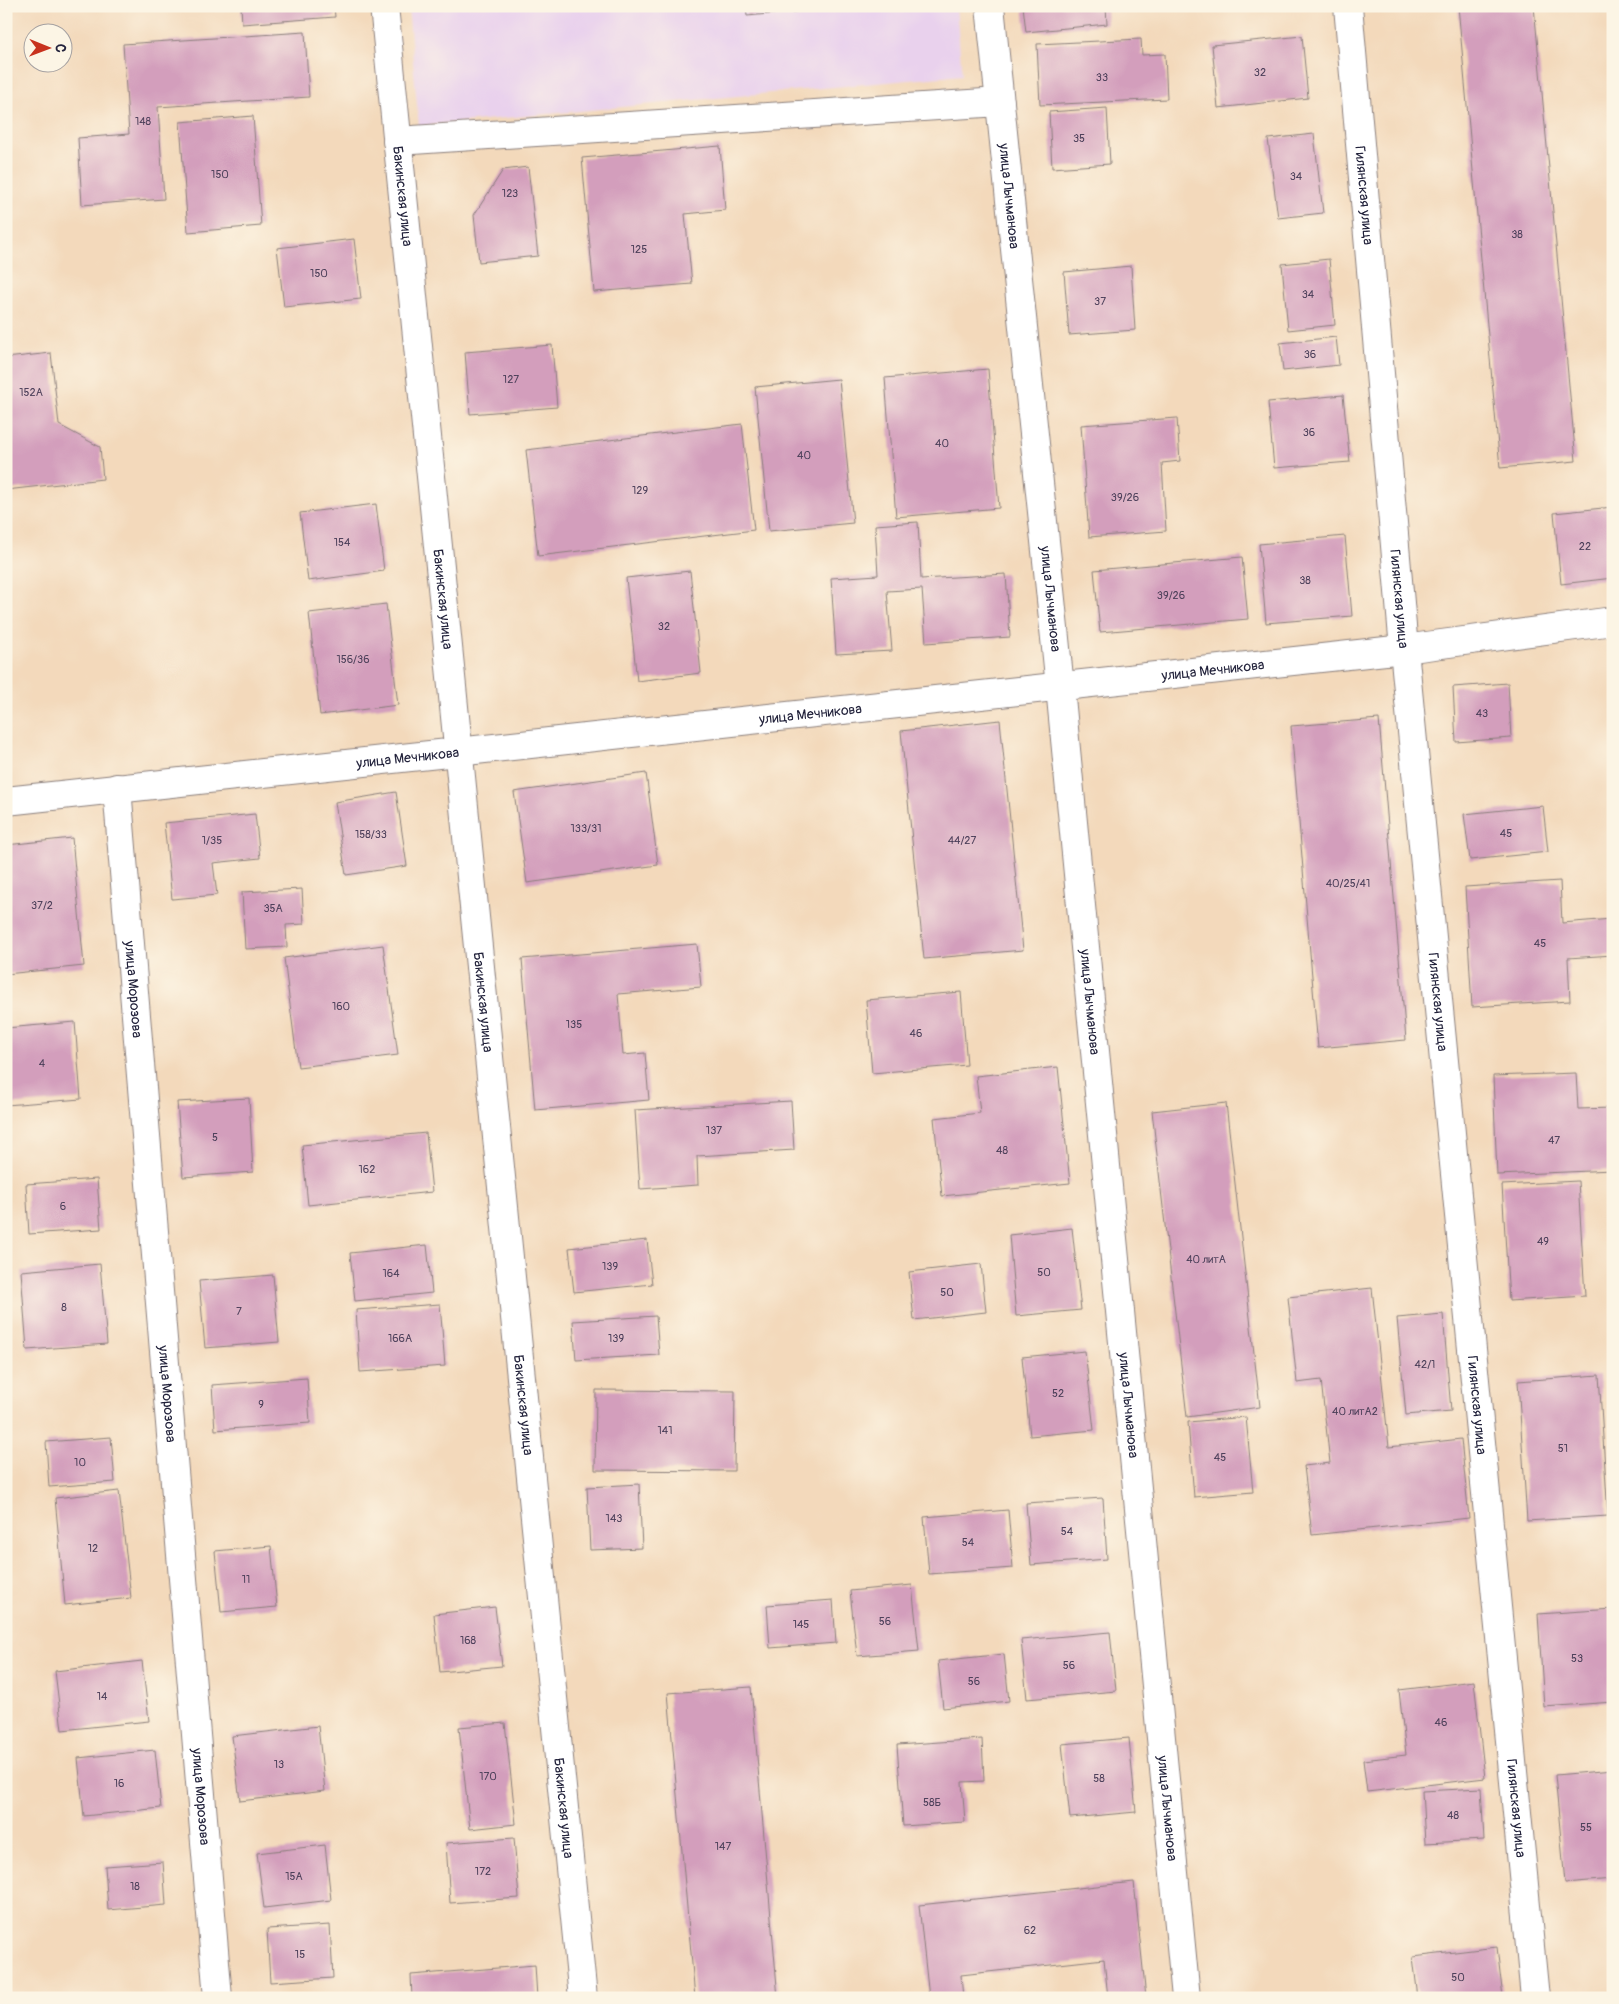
<svg xmlns="http://www.w3.org/2000/svg" width="1619" height="2004" font-family="Pangolin,sans-serif">
  <style>
    .built { fill: #e9d1ed }
    .building { fill: #d39ebc }
    .lines { fill: none; stroke-linecap: round; stroke-linejoin: round }
    .minor-casing { stroke: #8a7e7b; stroke-width: 30 }
    .major-casing { stroke: #8a7e7b; stroke-width: 30 }
    .minor { stroke: #fff; stroke-width: 28 }
    .major { stroke: #fff; stroke-width: 28 }
    .labels { text-anchor: middle; stroke-width: 5; stroke-linejoin: round; paint-order: stroke }
    .number-label { font-size: 11px; fill: #4e415b }
    .street-label { font-size: 14px; fill: #22223b; stroke: #fcf5e5 }
  </style>
  <rect width="100%" height="100%" fill="#fcf5e5"/>
  <filter id="ink" filterUnits="userSpaceOnUse"><feTurbulence type="fractalNoise" baseFrequency=".02" numOctaves="2"/><feDisplacementMap in="SourceGraphic" scale="10" xChannelSelector="R" yChannelSelector="G"/><feConvolveMatrix kernelMatrix="1 2 1 2 8 2 1 2 1" color-interpolation-filters="sRGB"/></filter>
  <filter id="wash" filterUnits="userSpaceOnUse"><feTurbulence type="fractalNoise" baseFrequency=".0096" numOctaves="4" result="noise"/><feDisplacementMap in="SourceGraphic" scale="20" xChannelSelector="R" yChannelSelector="G"/><feGaussianBlur stdDeviation="1.12" result="paint"/><feColorMatrix in="noise" values="0 0 0 0 0 0 0 0 0 0 0 0 0 0 0 0 0 1.4 0 .05"/><feComposite in="paint" operator="in"/></filter>
  <g filter="url(#wash)">
    <rect width="100%" height="100%" fill="#f3d9bb"/>
    <!-- built -->
    <path class="built" d="M408 6H956L962 75 419 126Z"/>
    <g id="blocks">
      <!-- building -->
      <path class="building" d="M241 6H334L335 17 242 24Z
        M746 6H837V8L747 16Z
        M1023 6H1106L1107 24 1026 32Z
        M1458 6H1534L1576 461 1500 468Z
        M305 32 309 97 158 107 164 199 82 205 78 138 129 134 123 44Z
        M1302 36 1308 98 1218 108 1212 45Z
        M1141 39 1142 55 1165 54 1167 99 1040 105 1037 44Z
        M1107 108 1110 164 1052 168 1049 112Z
        M253 116 261 226 188 232 180 122Z
        M1314 134 1323 213 1278 218 1268 139Z
        M720 146 725 210 685 214 692 284 594 292 582 158Z
        M528 167 538 256 479 262 474 215 503 170Z
        M354 239 361 299 284 307 277 248Z
        M1329 259 1335 325 1288 330 1282 264Z
        M1131 266 1135 330 1069 335 1064 272Z
        M1336 337 1339 365 1283 371 1280 343Z
        M552 345 557 407 470 414 465 352Z
        M51 353 59 425 100 447 103 479 6 490V358Z
        M988 369 999 508 896 517 885 378Z
        M839 379 853 523 769 531 755 387Z
        M1343 395 1350 462 1274 468 1268 402Z
        M1177 418 1180 461 1162 463 1166 531 1089 537 1081 425Z
        M742 424 754 530 538 556 526 450Z
        M376 504 384 571 308 581 300 513Z
        M1613 507V578L1561 584 1554 513Z
        M918 522 921 579 1006 574 1010 637 926 643 922 589 887 591 892 651 836 654 831 578 878 575 875 525Z
        M1345 536 1352 616 1266 623 1259 544Z
        M1242 557 1248 619 1100 632 1094 570Z
        M690 571 701 673 637 681 626 578Z
        M386 604 398 705 320 715 309 613Z
        M1508 683 1511 738 1456 742 1453 687Z
        M1379 719 1406 1040 1318 1048 1291 726Z
        M1000 720 1023 950 924 959 901 731Z
        M646 773 658 865 527 883 514 792Z
        M396 792 407 866 346 875 335 802Z
        M1543 806 1548 852 1470 860 1464 814Z
        M255 814 260 858 213 863 217 895 172 899 164 823Z
        M72 838 84 966 6 974V845Z
        M1560 881 1562 923 1612 919 1613 955 1568 958 1570 1001 1472 1007 1465 887Z
        M302 889 304 924 286 925 287 947 245 949 242 892Z
        M697 944 701 987 618 994 623 1055 645 1053 649 1100 535 1110 522 959Z
        M383 945 398 1055 298 1067 284 958Z
        M961 992 967 1065 872 1073 866 1000Z
        M75 1022 81 1099 6 1105V1028Z
        M1058 1067 1070 1183 942 1196 934 1118 980 1113 976 1076Z
        M1576 1073 1578 1109 1613 1108V1170L1497 1175 1493 1076Z
        M249 1098 253 1172 183 1177 177 1102Z
        M791 1101 794 1150 697 1156 698 1185 640 1189 635 1110Z
        M1226 1103 1260 1407 1187 1417 1152 1111Z
        M426 1133 432 1192 308 1205 302 1145Z
        M97 1179 101 1229 29 1234 26 1184Z
        M1578 1181 1585 1296 1509 1301 1502 1185Z
        M1072 1228 1081 1310 1016 1316 1009 1235Z
        M647 1240 652 1284 574 1292 569 1248Z
        M427 1245 432 1293 355 1301 350 1253Z
        M100 1264 107 1344 27 1350 21 1271Z
        M981 1264 986 1312 914 1320 909 1272Z
        M273 1275 279 1342 205 1348 199 1281Z
        M1372 1288 1389 1447 1461 1439 1469 1518 1312 1535 1304 1466 1330 1463 1321 1380 1297 1383 1288 1297Z
        M440 1304 445 1366 360 1372 356 1310Z
        M1443 1314 1451 1411 1406 1415 1397 1318Z
        M656 1316 659 1355 576 1360 573 1321Z
        M1085 1351 1094 1430 1030 1436 1022 1357Z
        M1599 1375 1608 1516 1527 1521 1518 1381Z
        M307 1378 310 1423 215 1430 212 1385Z
        M596 1390 735 1391 734 1471 595 1470Z
        M1246 1417 1253 1492 1194 1497 1188 1422Z
        M111 1437 115 1482 49 1487 46 1442Z
        M639 1484 642 1548 590 1550 587 1487Z
        M119 1491 131 1598 65 1605 55 1498Z
        M1103 1498 1107 1559 1031 1565 1026 1503Z
        M1008 1510 1013 1568 929 1574 924 1517Z
        M271 1546 277 1607 221 1612 215 1551Z
        M912 1585 919 1651 857 1656 850 1591Z
        M833 1600 836 1643 770 1648 767 1605Z
        M495 1607 502 1666 440 1672 434 1614Z
        M1613 1609V1702L1544 1707 1538 1614Z
        M1110 1632 1116 1691 1027 1699 1021 1640Z
        M1004 1654 1009 1701 943 1708 938 1661Z
        M142 1661 149 1721 62 1730 55 1671Z
        M1474 1681 1485 1778 1367 1792 1363 1760 1406 1755 1399 1690Z
        M751 1687 778 1998H695L668 1693Z
        M505 1723 516 1824 470 1829 459 1727Z
        M318 1726 325 1791 240 1801 232 1736Z
        M1129 1738 1136 1812 1070 1818 1062 1744Z
        M982 1739 984 1781 962 1782 965 1822 903 1826 897 1745Z
        M155 1750 161 1808 84 1816 78 1758Z
        M1613 1770V1879L1565 1883 1555 1775Z
        M1481 1788 1484 1840 1425 1843 1422 1791Z
        M514 1838 519 1898 450 1903 446 1843Z
        M325 1845 331 1900 264 1908 257 1853Z
        M163 1862 166 1905 108 1910 105 1866Z
        M1134 1882 1146 1998H1108L1104 1959 961 1975 963 1998H929L919 1905Z
        M330 1925 333 1978 270 1982 267 1929Z
        M1497 1947 1503 1998H1418L1413 1957Z
        M535 1965 537 1998H412L411 1975Z"/>
    </g>
  </g>
  <g filter="url(#ink)">
    <use href="#blocks" fill-opacity="0" stroke="#8a7e7b" stroke-width="1"/>
    <g class="lines">
      <!-- minor casing -->
      <g class="minor-casing">
        <g id="minor">
          <path id="s1" d="M990 6 1060 687 1186 1998"/>
          <path id="s2" d="M1348 6 1404 649 1535 1998"/>
          <path d="M397 141 1000 102"/>
          <path id="s3" d="M117 788 218 1998"/>
          <path id="s4" d="M6 801 1404 649 1613 621"/>
        </g>
      </g>
      <!-- major casing -->
      <g class="major-casing">
        <g id="major">
          <path id="s5" d="M384 6 583 1998"/>
        </g>
      </g>
      <!-- minor -->
      <use href="#minor" class="minor"/>
      <!-- major -->
      <use href="#major" class="major"/>
    </g>
  </g>
  <g class="labels">
    <!-- number labels -->
    <g class="number-label">
      <text x="1260" y="76">32</text>
      <text x="1102" y="81">33</text>
      <text x="143" y="125">148</text>
      <text x="1079" y="142">35</text>
      <text x="220" y="178">150</text>
      <text x="1296" y="180">34</text>
      <text x="510" y="197">123</text>
      <text x="1517" y="238">38</text>
      <text x="639" y="253">125</text>
      <text x="319" y="277">150</text>
      <text x="1308" y="298">34</text>
      <text x="1100" y="305">37</text>
      <text x="1310" y="358">36</text>
      <text x="511" y="383">127</text>
      <text x="31" y="396">152А</text>
      <text x="1309" y="436">36</text>
      <text x="942" y="447">40</text>
      <text x="804" y="459">40</text>
      <text x="640" y="494">129</text>
      <text x="1125" y="501">39/26</text>
      <text x="342" y="546">154</text>
      <text x="1585" y="550">22</text>
      <text x="1305" y="584">38</text>
      <text x="1171" y="599">39/26</text>
      <text x="664" y="630">32</text>
      <text x="353" y="663">156/36</text>
      <text x="1482" y="717">43</text>
      <text x="586" y="832">133/31</text>
      <text x="1506" y="837">45</text>
      <text x="371" y="838">158/33</text>
      <text x="212" y="844">1/35</text>
      <text x="962" y="844">44/27</text>
      <text x="1348" y="887">40/25/41</text>
      <text x="42" y="909">37/2</text>
      <text x="273" y="912">35А</text>
      <text x="1540" y="947">45</text>
      <text x="341" y="1010">160</text>
      <text x="574" y="1028">135</text>
      <text x="916" y="1037">46</text>
      <text x="42" y="1067">4</text>
      <text x="714" y="1134">137</text>
      <text x="215" y="1141">5</text>
      <text x="1554" y="1144">47</text>
      <text x="1002" y="1154">48</text>
      <text x="367" y="1173">162</text>
      <text x="63" y="1210">6</text>
      <text x="1543" y="1245">49</text>
      <text x="1206" y="1263">40 литА</text>
      <text x="610" y="1270">139</text>
      <text x="1044" y="1276">50</text>
      <text x="391" y="1277">164</text>
      <text x="947" y="1296">50</text>
      <text x="64" y="1311">8</text>
      <text x="239" y="1315">7</text>
      <text x="400" y="1342">166А</text>
      <text x="616" y="1342">139</text>
      <text x="1425" y="1368">42/1</text>
      <text x="1058" y="1397">52</text>
      <text x="261" y="1408">9</text>
      <text x="1355" y="1415">40 литА2</text>
      <text x="665" y="1434">141</text>
      <text x="1563" y="1452">51</text>
      <text x="1220" y="1461">45</text>
      <text x="80" y="1466">10</text>
      <text x="614" y="1522">143</text>
      <text x="1067" y="1535">54</text>
      <text x="968" y="1546">54</text>
      <text x="93" y="1552">12</text>
      <text x="246" y="1583">11</text>
      <text x="885" y="1625">56</text>
      <text x="801" y="1628">145</text>
      <text x="468" y="1644">168</text>
      <text x="1577" y="1662">53</text>
      <text x="1069" y="1669">56</text>
      <text x="974" y="1685">56</text>
      <text x="102" y="1700">14</text>
      <text x="1441" y="1726">46</text>
      <text x="279" y="1768">13</text>
      <text x="488" y="1780">170</text>
      <text x="1099" y="1782">58</text>
      <text x="119" y="1787">16</text>
      <text x="932" y="1806">58Б</text>
      <text x="1453" y="1819">48</text>
      <text x="1586" y="1831">55</text>
      <text x="723" y="1850">147</text>
      <text x="483" y="1875">172</text>
      <text x="294" y="1880">15А</text>
      <text x="135" y="1890">18</text>
      <text x="1030" y="1934">62</text>
      <text x="300" y="1958">15</text>
      <text x="1458" y="1981">50</text>
    </g>
    <!-- street labels -->
    <g class="street-label">
      <text dy="5" stroke="none"><textPath href="#s5" startOffset="191">Бакинская улица</textPath></text>
      <text dy="5" stroke="none"><textPath href="#s1" startOffset="191">улица Лычманова</textPath></text>
      <text dy="5" stroke="none"><textPath href="#s2" startOffset="190">Гилянская улица</textPath></text>
      <text dy="5" stroke="none"><textPath href="#s5" startOffset="596">Бакинская улица</textPath></text>
      <text dy="5" stroke="none"><textPath href="#s1" startOffset="596">улица Лычманова</textPath></text>
      <text dy="5" stroke="none"><textPath href="#s2" startOffset="595">Гилянская улица</textPath></text>
      <text dy="5" stroke="none"><textPath href="#s4" startOffset="1214">улица Мечникова</textPath></text>
      <text dy="5" stroke="none"><textPath href="#s4" startOffset="809">улица Мечникова</textPath></text>
      <text dy="5" stroke="none"><textPath href="#s4" startOffset="404">улица Мечникова</textPath></text>
      <text dy="5" stroke="none"><textPath href="#s3" startOffset="202">улица Морозова</textPath></text>
      <text dy="5" stroke="none"><textPath href="#s5" startOffset="1001">Бакинская улица</textPath></text>
      <text dy="5" stroke="none"><textPath href="#s1" startOffset="1001">улица Лычманова</textPath></text>
      <text dy="5" stroke="none"><textPath href="#s2" startOffset="1000">Гилянская улица</textPath></text>
      <text dy="5" stroke="none"><textPath href="#s3" startOffset="608">улица Морозова</textPath></text>
      <text dy="5" stroke="none"><textPath href="#s5" startOffset="1406">Бакинская улица</textPath></text>
      <text dy="5" stroke="none"><textPath href="#s1" startOffset="1406">улица Лычманова</textPath></text>
      <text dy="5" stroke="none"><textPath href="#s2" startOffset="1405">Гилянская улица</textPath></text>
      <text dy="5" stroke="none"><textPath href="#s3" startOffset="1012">улица Морозова</textPath></text>
      <text dy="5" stroke="none"><textPath href="#s5" startOffset="1811">Бакинская улица</textPath></text>
      <text dy="5" stroke="none"><textPath href="#s1" startOffset="1811">улица Лычманова</textPath></text>
      <text dy="5" stroke="none"><textPath href="#s2" startOffset="1810">Гилянская улица</textPath></text>
    </g>
  </g>
  <!-- margin -->
  <rect width="1619" height="2004" fill="none" stroke="#fcf5e5" stroke-width="25"/>
  <!-- north arrow -->
  <g transform="translate(48 48) rotate(91)"><circle r="24" fill="#fcf5e5" stroke="#a5a1a1"/>
  <path d="M0-4L9 19L0 12L-9 19Z" fill="#c8321e"/>
  <text y="-8" font-size="14" font-weight="bold" text-anchor="middle" fill="#22223b">С</text>
  </g>
</svg>
